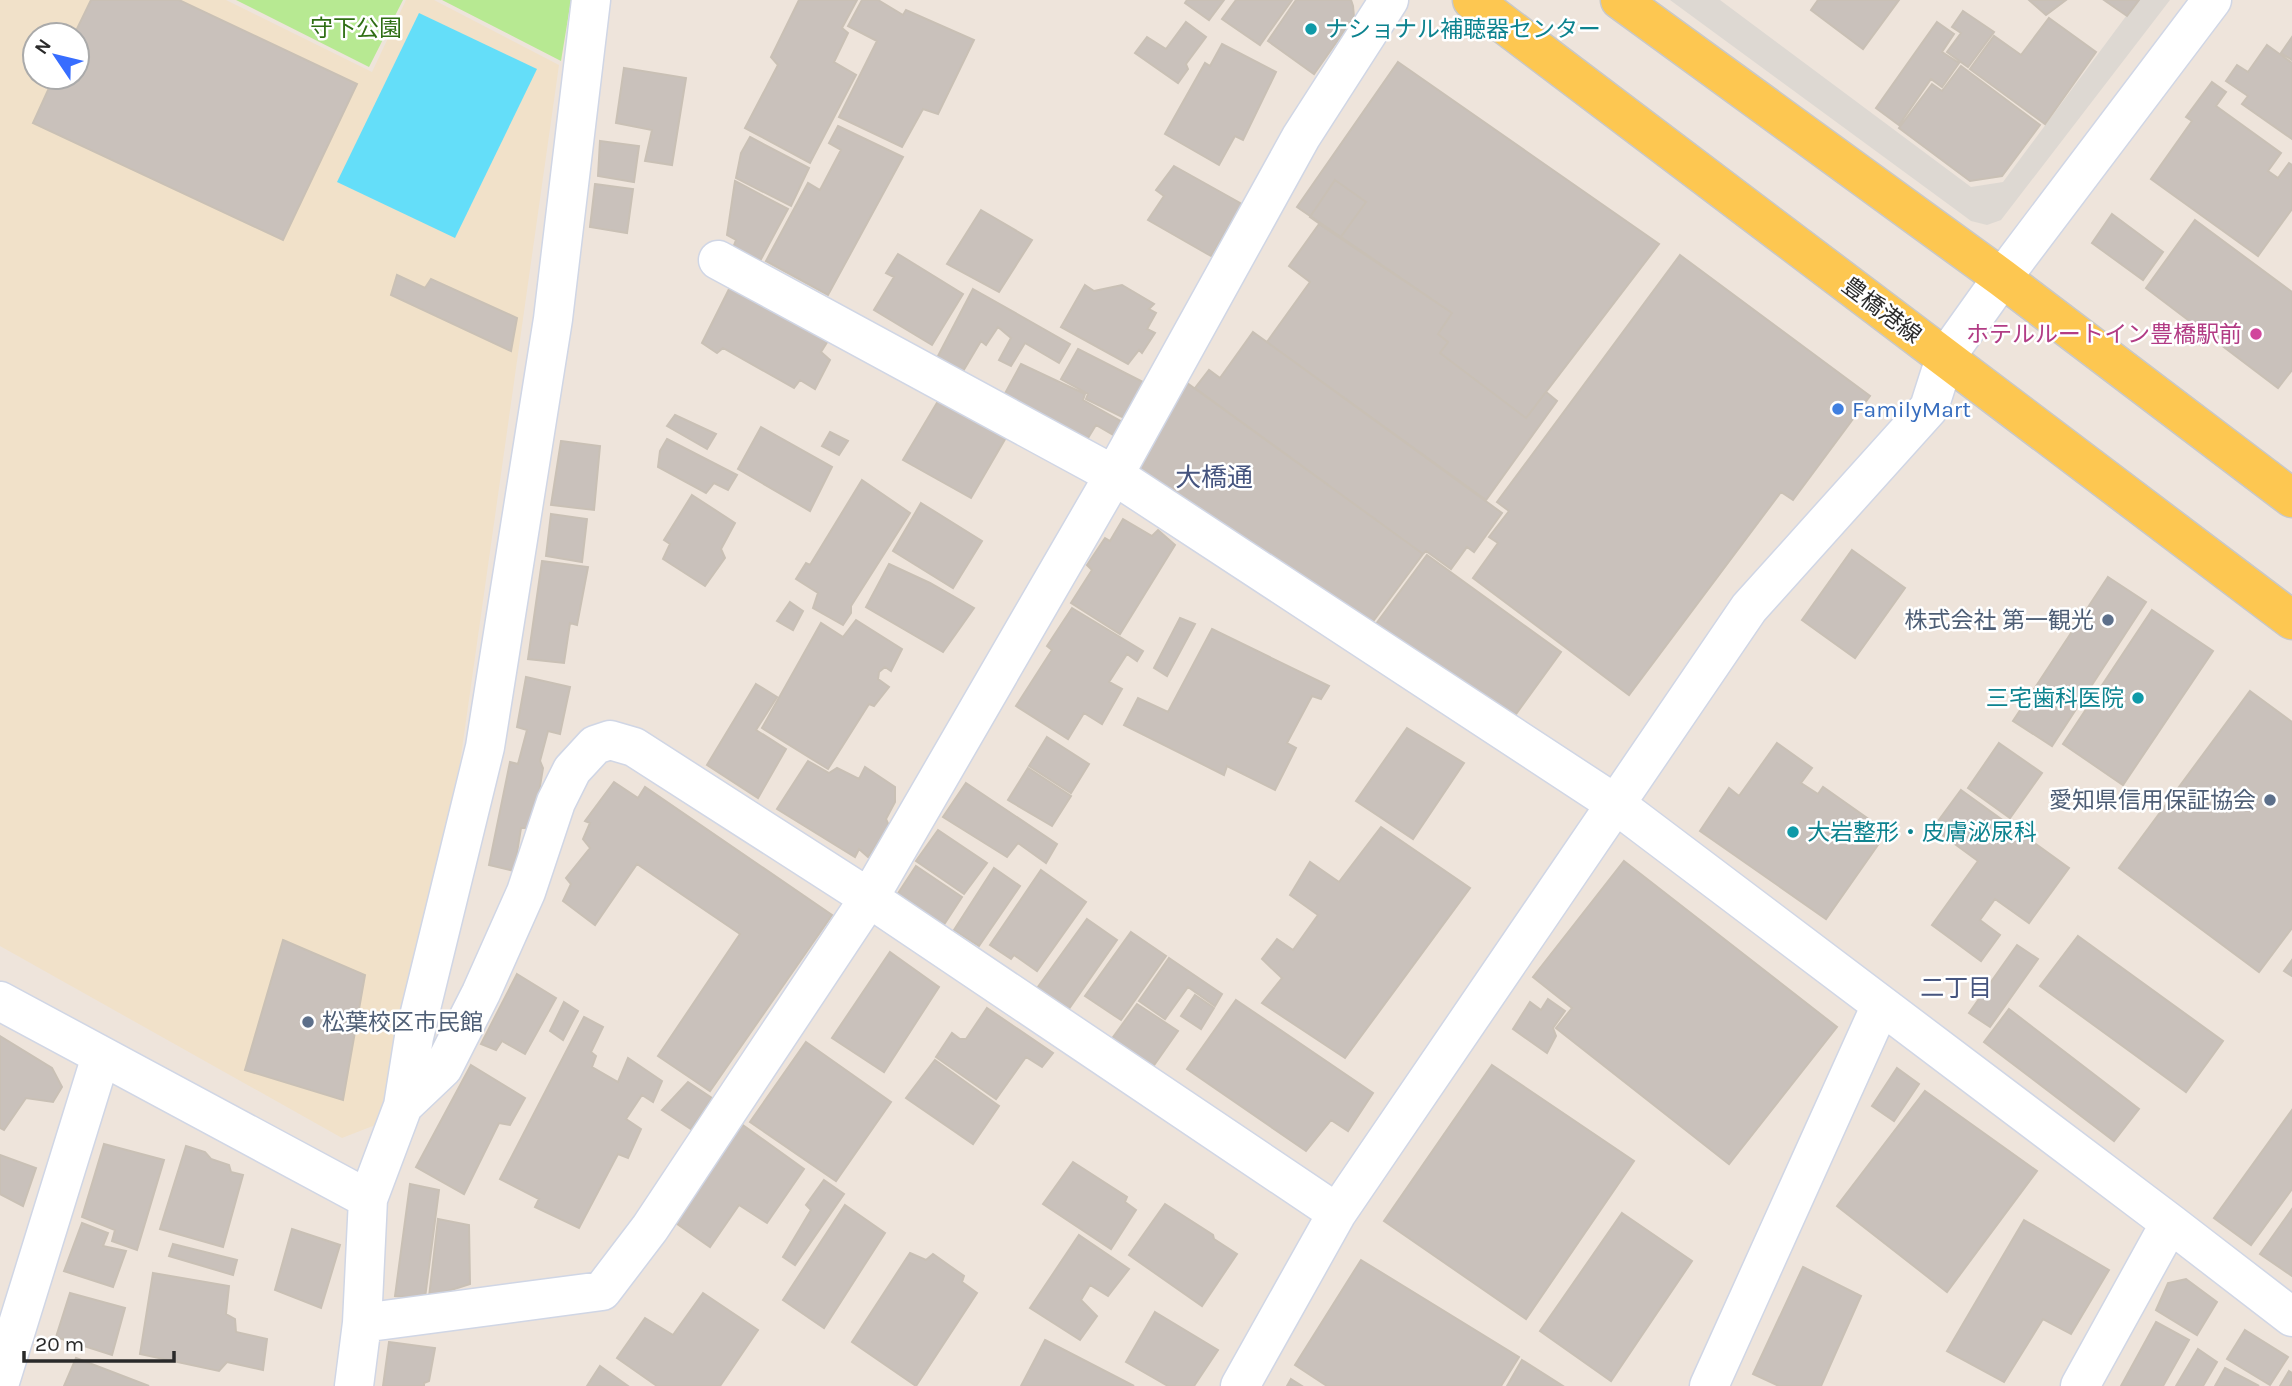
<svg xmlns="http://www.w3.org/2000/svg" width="2292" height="1386" font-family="Karla,'Noto Sans JP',sans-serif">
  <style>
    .education { fill: #f1e1c9; fill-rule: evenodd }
    .green { fill: #b7e992 }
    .plaza { fill: #ddd8d2 }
    .water { fill: #64def9 }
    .building { fill: #c9c1bb; stroke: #c9c0b5; stroke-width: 2 }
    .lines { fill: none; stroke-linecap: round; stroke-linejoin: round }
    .minor-casing { stroke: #d0d6e5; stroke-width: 41 }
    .major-casing { stroke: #c8c8c8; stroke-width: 41 }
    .minor { stroke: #fff; stroke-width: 38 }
    .major { stroke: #fdc751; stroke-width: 38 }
    .culture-dot { fill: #0f9aa8; stroke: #fff; stroke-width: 2.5 }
    .hotel-dot { fill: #d1479c; stroke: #fff; stroke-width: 2.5 }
    .shop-dot { fill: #3f7fe0; stroke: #fff; stroke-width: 2.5 }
    .service-dot { fill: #5c6f8a; stroke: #fff; stroke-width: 2.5 }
    .labels { text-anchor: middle; stroke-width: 5; stroke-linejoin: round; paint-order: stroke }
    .park-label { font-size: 23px; fill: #2e6e13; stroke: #fff }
    .culture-label { font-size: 23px; fill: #0d838f; stroke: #fff; text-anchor: start }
    .street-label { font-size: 23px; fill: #2a2a2a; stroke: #fff }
    .hotel-label { font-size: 23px; fill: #b23c85; stroke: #fff; text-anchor: end }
    .shop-label { font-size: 23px; fill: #366cbe; stroke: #fff; text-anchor: start }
    .service-label { font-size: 23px; fill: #4e5e75; stroke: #fff; text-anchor: end }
    .neighbourhood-label { font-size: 24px; fill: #46557f; stroke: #fff }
    .quarter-label { font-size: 26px; fill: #46557f; stroke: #fff }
  </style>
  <rect width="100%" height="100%" fill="#eee4db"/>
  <!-- education -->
  <path class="education" d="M0 0H226L372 72 406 0H434L559 65 460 763 378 1124 342 1138 0 946ZM35 35H77V77H35Z"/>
  <!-- green -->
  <path class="green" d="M236 0H403L369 67Z
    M442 0H571L561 61Z"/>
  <!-- plaza -->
  <path class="plaza" d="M1670 0H1720L1971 187 2003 182 2138 0H2170L2001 220 1987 225 1971 221 1963 215Z"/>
  <!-- water -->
  <path class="water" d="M419 13 537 69 455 238 337 182Z"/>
  <!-- building -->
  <path class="building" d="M91 0H179L357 84 283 240 33 123 54 77H77V35H74Z
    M799 0H857L842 28 848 33 834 62 856 75 810 163 745 128 778 65 771 57Z
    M862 0H878L903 15 906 10 974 40 938 114 923 109 902 147 839 117 877 41 848 26Z
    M1187 0H1224L1209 20 1185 3Z
    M1236 0H1292L1260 45 1222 19Z
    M1296 0H1351L1353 6 1354 17 1314 74 1268 41Z
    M1818 0H1899L1863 49 1811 10Z
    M2029 0H2066L2046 15Z
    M2104 0H2139L2127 16Z
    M1963 11 1994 32 1968 67 1947 52 1961 33 1952 27Z
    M2049 18 2096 52 2045 124 1970 69 1994 36 2021 55Z
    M1186 22 1206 37 1186 64 1188 69 1178 83 1135 53 1147 37 1166 49Z
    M1937 22 1954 34 1942 52 1959 63 1942 87 1931 79 1899 125 1876 108Z
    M2292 37V60L2281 53Z
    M1222 44 1276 72 1243 140 1235 136 1219 165 1165 134 1205 63 1210 66Z
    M2267 45 2292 63V139L2242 104 2248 96 2226 81 2237 65 2248 72Z
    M1398 62 1659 244 1526 418 1440 353 1448 342 1438 334 1452 313 1297 207Z
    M1961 66 2040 125 2002 176 1970 181 1899 128 1932 84 1942 91Z
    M624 68 686 78 672 165 645 161 652 130 616 123Z
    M2212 82 2226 92 2216 106 2281 153 2268 171 2278 178 2289 163 2292 165V209L2258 256 2151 179 2192 121 2186 117Z
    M838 126 903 157 828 295 766 261 808 183 820 190 841 150 829 143Z
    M750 137 809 168 791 206 736 178 741 153Z
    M600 141 639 146 634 182 598 176Z
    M1174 166 1242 204 1211 256 1148 220 1164 196 1156 190Z
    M1335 180 1366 202 1340 238 1310 217Z
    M735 181 788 209 760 261 733 248 736 240 727 235Z
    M595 184 633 189 627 233 590 227Z
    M981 210 1032 240 999 292 947 264Z
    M2112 214 2163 252 2143 280 2092 243Z
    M2195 220 2292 292V370L2278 388 2146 288Z
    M1319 224 1452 313 1438 334 1448 342 1440 353 1526 418 1546 392 1557 401 1486 500 1267 342 1310 282 1289 266Z
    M898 254 963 294 932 345 874 310 894 277 886 273Z
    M1680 255 1870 396 1793 500 1781 492 1629 695 1473 578 1498 543 1489 537 1509 511 1497 502Z
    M397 275 425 288 431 279 517 318 511 351 391 295Z
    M731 285 831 336 821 352 830 360 815 389 800 380 794 388 723 348 717 353 702 343Z
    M1085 285 1094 291 1122 285 1154 304 1149 309 1156 313 1147 329 1155 333 1142 353 1139 350 1128 364 1061 327Z
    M973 289 1070 344 1059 363 1025 343 1011 366 999 360 1011 338 998 327 986 345 981 341 962 373 937 358Z
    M1253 332 1502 513 1474 552 1467 547 1451 569 1426 551 1423 554 1195 388 1209 370 1220 378Z
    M1078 349 1143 382 1126 419 1086 399 1088 394 1061 379Z
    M1021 364 1085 394 1083 400 1124 423 1117 437 1096 425 1085 443 1003 397Z
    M1183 380 1423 554 1366 631 1135 476Z
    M941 396 1008 434 971 498 903 460Z
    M675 415 716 434 707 449 667 426Z
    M761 427 832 467 810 511 738 469Z
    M830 432 848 441 839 455 822 446Z
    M667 439 737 475 728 490 714 483 706 493 658 467 660 451Z
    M561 441 600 446 594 510 551 505Z
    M862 480 910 513 851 606V613L843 625 813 608 818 593 796 579 806 563 810 565Z
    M692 495 735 523 721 549 725 558 705 586 663 559 670 544 664 540Z
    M921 503 982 541 953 588 893 551Z
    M551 514 587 519 582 562 546 556Z
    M1123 519 1152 536 1158 530 1175 545 1120 634 1071 603 1092 570 1087 565 1105 538 1110 541Z
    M1852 550 1905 588 1855 658 1802 620Z
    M1427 555 1561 652 1508 725 1373 628Z
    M542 561 588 567 577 625 570 623 564 663 528 659Z
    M889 564 930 583 974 608 943 652 866 607Z
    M2108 577 2146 602 2052 746 2013 721Z
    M790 602 803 611 793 630 777 621Z
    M1072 608 1143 651 1137 661 1127 654 1109 682 1122 689 1102 724 1084 713 1068 739 1016 706 1052 650 1047 646Z
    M2152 610 2213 651 2123 785 2063 744Z
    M1180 618 1195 624 1167 676 1154 668Z
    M856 620 902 649 891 671 885 667 879 672 878 679 889 687 874 706 869 704 828 769 762 728 821 623 843 637Z
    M1212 629 1329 686 1321 699 1312 696 1287 743 1296 748 1275 790 1227 766 1224 775 1124 725 1138 698 1168 712Z
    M526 677 570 687 560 734 548 731 540 761 543 768 533 828H521L514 871 489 865 510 762 518 764 527 730 517 727Z
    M756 684 777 697 756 730 786 749 758 798 707 765Z
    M2250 691 2292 722V928L2259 972 2119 868Z
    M1407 728 1464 763 1413 839 1356 801Z
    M1047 737 1089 764 1071 793 1029 766Z
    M1777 743 1812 768 1801 783 1818 794 1823 787 1887 832 1826 919 1700 831 1729 788 1739 796Z
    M1999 743 2042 773 2010 818 1968 788Z
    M808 761 829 773 837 768 859 779 865 767 895 787V802L886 819 889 826 868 857 859 849 855 857 777 809Z
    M1028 768 1071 796 1052 826 1008 800Z
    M614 782 638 798 645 787 832 915 710 1091 658 1056 740 934 637 864 595 925 563 901 571 884 566 878 590 848 583 839 590 823 585 821Z
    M966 783 1057 844 1046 863 1018 843 1007 857 943 817Z
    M1961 790 2069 868 2029 923 1995 899 1980 920 2000 935 1981 961 1932 925 1978 861 1933 828Z
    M1381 827 1470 888 1345 1058 1262 1003 1282 978 1262 959 1277 939 1293 950 1318 915 1290 895 1310 862 1339 882Z
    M938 830 987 863 964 894 916 861Z
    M1624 861 1837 1027 1729 1164 1556 1028 1572 1008 1533 977Z
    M916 866 962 897 943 926 897 895Z
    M994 868 1020 886 979 946 954 930Z
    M1041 870 1086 902 1037 971 1014 955 1011 959 990 945Z
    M1087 919 1117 940 1066 1013 1035 991Z
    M1131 932 1166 956 1121 1020 1085 996Z
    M2078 936 2223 1041 2186 1092 2040 986Z
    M283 940 365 975 343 1100 245 1070Z
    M2017 945 2038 959 1990 1027 1969 1013Z
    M890 952 939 987 884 1072 832 1038Z
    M1169 958 1222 994 1215 1006 1188 987 1165 1019 1139 1001Z
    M2292 960V976L2284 971Z
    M517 974 556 998 525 1054 502 1041 496 1050 481 1044Z
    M1195 995 1214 1008 1201 1029 1181 1016Z
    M1548 999 1565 1011 1553 1028 1556 1036 1547 1053 1513 1029 1530 1002 1541 1010Z
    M1236 1000 1373 1093 1348 1131 1331 1120 1306 1151 1187 1069Z
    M564 1002 578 1011 563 1040 550 1031Z
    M1137 1004 1178 1031 1152 1068 1111 1040Z
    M987 1008 1053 1053 1042 1067 1026 1057 996 1099 936 1057 952 1033 960 1039H966Z
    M2009 1009 2139 1109 2114 1141 1984 1042Z
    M584 1017 603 1027 591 1052 596 1056 592 1067 618 1082 628 1058 662 1081 653 1102 642 1095 626 1119 641 1129 628 1158 618 1154 579 1228 535 1207 539 1199 500 1179Z
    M0 1036 52 1068 62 1087 53 1102 26 1098 4 1130 0 1128Z
    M806 1042 891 1102 836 1181 750 1122Z
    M935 1060 999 1106 973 1144 906 1098Z
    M471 1065 525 1098 510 1125 499 1123 464 1194 416 1167Z
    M1492 1065 1634 1161 1526 1319 1384 1221Z
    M1897 1068 1919 1084 1894 1121 1872 1106Z
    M688 1082 712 1098 691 1129 662 1110Z
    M1925 1091 2037 1171 1947 1292 1837 1206Z
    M2292 1110V1189L2251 1245 2214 1218Z
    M740 1123 804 1169 767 1223 739 1205 710 1247 673 1221Z
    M104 1144 164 1160 137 1250 112 1241 115 1230 82 1217Z
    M186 1146 205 1152 211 1159 229 1165 231 1172 243 1175 223 1247 160 1229Z
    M0 1155 36 1168 23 1206 0 1194Z
    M1073 1162 1127 1197 1125 1202 1136 1210 1111 1249 1043 1204Z
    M824 1180 844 1194 795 1265 783 1257 811 1210 806 1205Z
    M410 1184 439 1190 425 1298 395 1296Z
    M1165 1204 1213 1235 1214 1239 1237 1254 1202 1306 1129 1255Z
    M845 1205 885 1233 824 1328 783 1300Z
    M2292 1209V1276L2260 1254Z
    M1622 1213 1692 1261 1611 1381 1540 1331Z
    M438 1219 469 1225 470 1284 429 1297Z
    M2024 1220 2109 1270 2071 1334 2043 1319 2004 1382 1947 1351Z
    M82 1223 108 1233 103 1246 126 1251 113 1287 64 1271Z
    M292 1229 340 1245 321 1308 275 1290Z
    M1079 1235 1129 1269 1108 1296 1090 1285 1081 1300 1097 1316 1080 1340 1030 1308Z
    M173 1244 237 1260 233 1275 169 1256Z
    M910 1253 926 1260 933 1254 964 1276 962 1282 977 1293 916 1386 852 1342Z
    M1361 1260 1519 1357 1501 1386H1327L1295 1365Z
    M1803 1267 1861 1296 1821 1386H1779L1753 1374Z
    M153 1273 229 1286 226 1314 235 1319 236 1332 267 1339 263 1370 227 1362 219 1371 140 1354Z
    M2186 1279 2217 1302 2197 1335 2156 1310 2168 1283Z
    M70 1293 125 1308 112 1355 56 1337Z
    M703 1293 758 1330 720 1386H657L617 1358 645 1318 673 1335Z
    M1155 1312 1218 1350 1194 1386H1168L1126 1362Z
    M2156 1322 2189 1340 2163 1386H2121Z
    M2245 1330 2288 1357 2270 1385 2227 1359Z
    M1045 1340 1134 1386H1021Z
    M389 1342 435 1348 429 1381 424 1383V1386H383Z
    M2198 1349 2217 1362 2203 1386H2176Z
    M76 1358 149 1386H64Z
    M1522 1360 1563 1386H1507Z
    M600 1366 628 1386H587Z
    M2225 1368 2259 1386H2215Z
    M2289 1371 2292 1373V1386H2280Z
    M1291 1379 1302 1386H1287Z"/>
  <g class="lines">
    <!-- minor casing -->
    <g class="minor-casing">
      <path id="minor" d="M718 260 1114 475 1614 803 2170 1223 2292 1317
        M0 1001 368 1199
        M403 1106 443 1068 481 993 526 892 556 802 572 770 595 745 610 740 634 747 869 898 1337 1213
        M362 1323 602 1291 650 1228 869 898 1114 475 1301 137 1389 0
        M0 1382 101 1056
        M354 1386 362 1323 368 1199 403 1106 414 1037 485 747 553 319 591 0
        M1240 1386 1337 1213 1749 608 1929 408 1945 358 2002 278 2212 0
        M1709 1386 1881 1005
        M2080 1386 2170 1223"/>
    </g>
    <!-- major casing -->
    <g class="major-casing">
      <path id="major" d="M1472 0 2292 620
        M1620 0 2002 278 2292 498"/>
    </g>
    <!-- minor -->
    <use href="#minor" class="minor"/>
    <!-- major -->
    <use href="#major" class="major"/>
  </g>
  <!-- markers -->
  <g class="culture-dot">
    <circle cx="1311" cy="29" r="7"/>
    <circle cx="2138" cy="698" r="7"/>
    <circle cx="1793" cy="832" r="7"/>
  </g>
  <circle class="hotel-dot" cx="2256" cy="334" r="7"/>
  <circle class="shop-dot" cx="1838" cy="409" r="7"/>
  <g class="service-dot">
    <circle cx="2108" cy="620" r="7"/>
    <circle cx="2270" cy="800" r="7"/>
    <circle cx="308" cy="1022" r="7"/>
  </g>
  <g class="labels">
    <!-- park labels -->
    <g class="park-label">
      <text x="356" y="36">守下公園</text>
    </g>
    <!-- culture labels -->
    <g class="culture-label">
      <text x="1325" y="37">ナショナル補聴器センター</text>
      <text x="2124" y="706" text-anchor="end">三宅歯科医院</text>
      <text x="1807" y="840">大岩整形・皮膚泌尿科</text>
    </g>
    <!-- street labels -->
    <g class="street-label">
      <text transform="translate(1882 310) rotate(37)" y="8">豊橋港線</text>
    </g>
    <!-- hotel labels -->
    <g class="hotel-label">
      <text x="2242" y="342">ホテルルートイン豊橋駅前</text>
    </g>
    <!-- shop labels -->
    <g class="shop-label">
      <text x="1852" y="417">FamilyMart</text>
    </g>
    <!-- service labels -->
    <g class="service-label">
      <text x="2094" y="628">株式会社 第一観光</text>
      <text x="2256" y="808">愛知県信用保証協会</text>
      <text x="322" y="1030" text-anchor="start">松葉校区市民館</text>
    </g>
    <!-- neighbourhood labels -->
    <g class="neighbourhood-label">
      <text x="1956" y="996">二丁目</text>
    </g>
    <!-- quarter labels -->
    <g class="quarter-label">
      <text x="1214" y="486">大橋通</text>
    </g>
  </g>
  <!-- north arrow -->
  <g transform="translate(56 56) rotate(305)"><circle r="33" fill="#ffffff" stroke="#aaaaaa" stroke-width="2"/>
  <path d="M0-5L12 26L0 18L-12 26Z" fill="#376dff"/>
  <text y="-10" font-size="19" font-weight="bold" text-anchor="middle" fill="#2a2a2a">N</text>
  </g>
  <!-- scale -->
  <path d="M24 1351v10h150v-10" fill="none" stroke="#2a2a2a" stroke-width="3.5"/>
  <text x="35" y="1351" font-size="21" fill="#2a2a2a" stroke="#ffffff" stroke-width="5" paint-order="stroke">20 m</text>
</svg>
